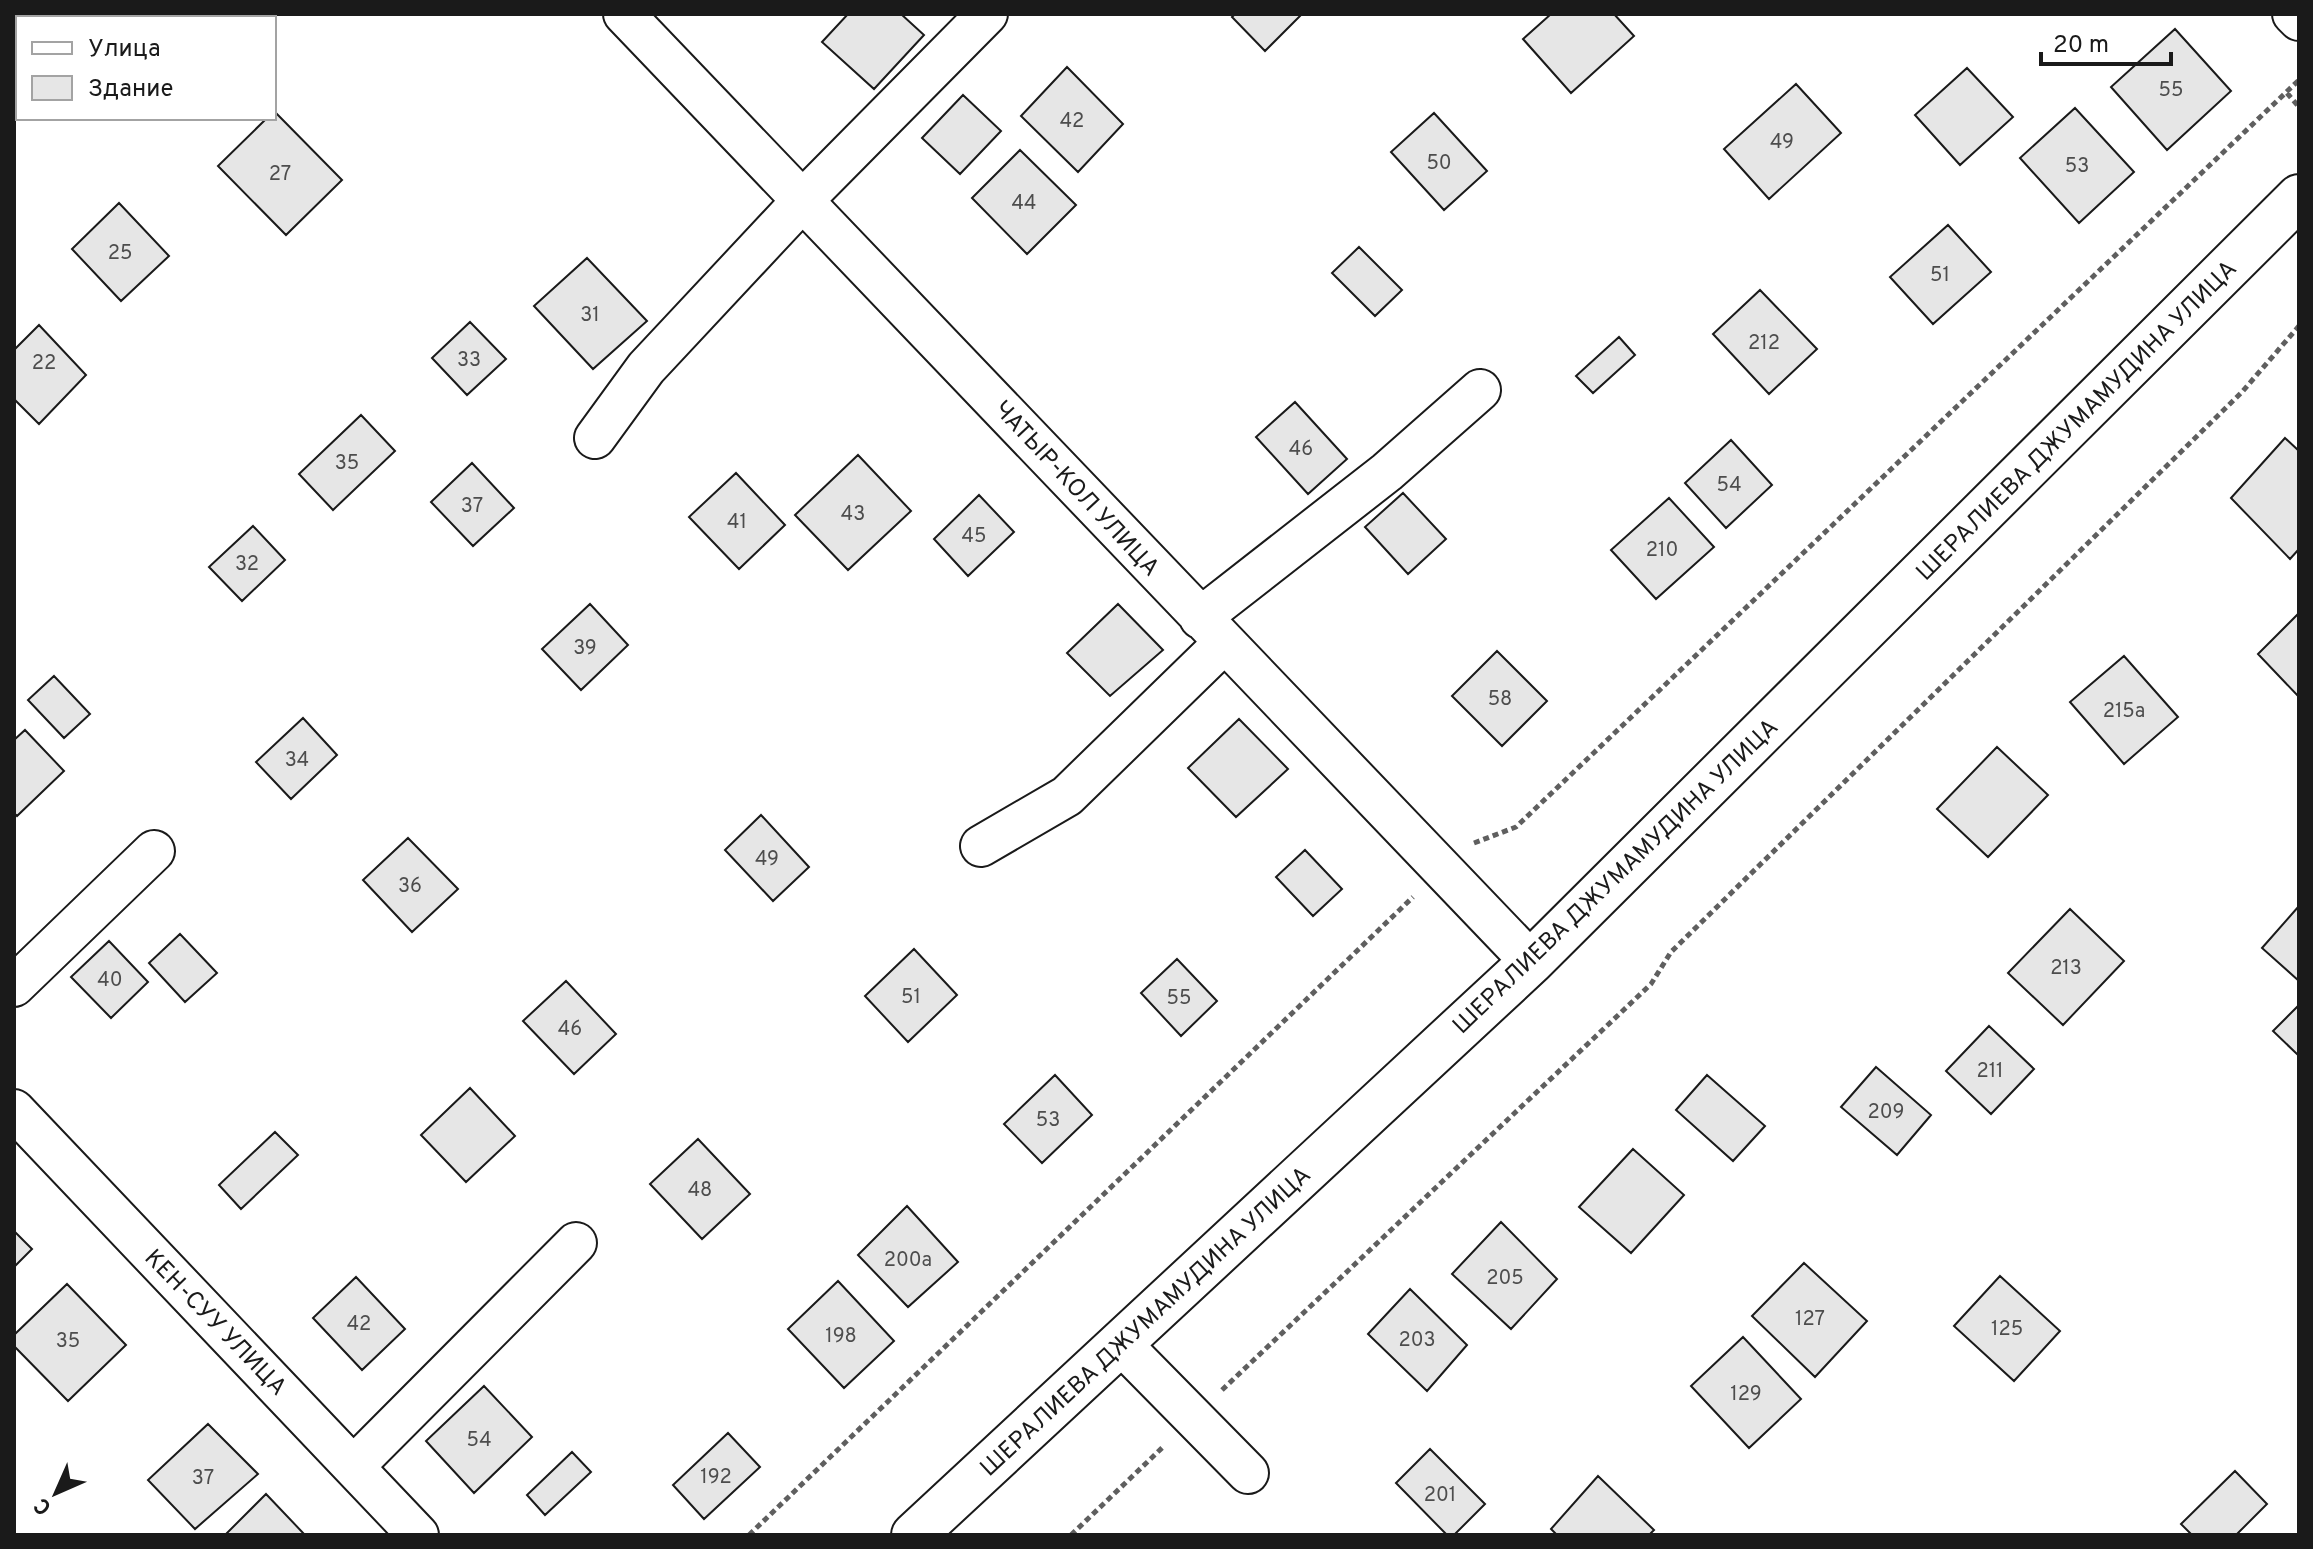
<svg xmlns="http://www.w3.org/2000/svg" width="2313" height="1549" font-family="Overpass,sans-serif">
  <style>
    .building { fill: #e6e6e6; stroke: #1a1a1a; stroke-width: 2 }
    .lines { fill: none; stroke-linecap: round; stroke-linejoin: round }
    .street-casing { stroke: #1a1a1a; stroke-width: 44 }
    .secondary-casing { stroke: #1a1a1a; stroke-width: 48 }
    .path { stroke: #5f5f5f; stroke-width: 5; stroke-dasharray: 6 4; stroke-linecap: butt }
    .street { stroke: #fff; stroke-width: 40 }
    .secondary { stroke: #fff; stroke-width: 44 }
    .labels { text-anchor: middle; stroke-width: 6; stroke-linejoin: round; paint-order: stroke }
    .number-label { font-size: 20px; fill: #4d4d4d }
    .street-label { font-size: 24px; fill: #1a1a1a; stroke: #fff }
  </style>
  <rect width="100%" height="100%" fill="#fff"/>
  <!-- building -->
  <path class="building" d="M848 14H901L924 35 874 89 822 42Z
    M1235 14H1302L1265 51 1232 17Z
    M1551 14H1614L1634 36 1571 93 1523 39Z
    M2175 29 2231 91 2167 150 2111 87Z
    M1067 67 1123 124 1078 172 1021 116Z
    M1967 68 2013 117 1960 165 1915 115Z
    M1796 84 1841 133 1769 199 1724 149Z
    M963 95 1001 131 960 174 922 138Z
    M2075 108 2134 172 2079 223 2020 158Z
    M274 111 342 180 286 235 218 166 267 118H274Z
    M1434 113 1487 171 1444 210 1391 152Z
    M1020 150 1076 205 1027 254 972 198Z
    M119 203 169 256 121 301 72 249Z
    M1948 225 1991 272 1933 324 1890 277Z
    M1359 247 1402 290 1375 316 1332 273Z
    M587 258 647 321 593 369 534 306Z
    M1760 290 1817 349 1769 394 1713 334Z
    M470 322 506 359 467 395 432 358Z
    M39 325 86 375 39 424 14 399V350Z
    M1619 337 1635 355 1593 393 1576 376Z
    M1295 402 1347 459 1308 494 1256 437Z
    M361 415 395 451 333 510 299 474Z
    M2285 438 2299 451V549L2290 559 2231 498Z
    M1731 440 1772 485 1726 528 1685 483Z
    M858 455 911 511 848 570 795 515Z
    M472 463 514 508 473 546 431 502Z
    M736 473 785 525 739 569 689 517Z
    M1403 493 1446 539 1408 574 1365 527Z
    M979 495 1014 532 968 576 934 539Z
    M1669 498 1714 547 1656 599 1611 550Z
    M253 526 285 560 242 601 209 567Z
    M590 604 628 645 581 690 542 649Z
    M1118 604 1163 650 1110 696 1067 653Z
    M2299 613V697L2258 654Z
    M1497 651 1547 701 1502 746 1452 696Z
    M2124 656 2178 717 2124 764 2070 702Z
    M54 676 90 714 64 738 28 700Z
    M303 718 337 755 291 799 256 762Z
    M1239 719 1288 769 1236 817 1188 768Z
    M25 730 64 771 17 816 14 813V740Z
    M1997 747 2048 795 1988 857 1937 809Z
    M761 815 809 867 773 901 725 850Z
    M408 838 458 889 412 932 363 880Z
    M1305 850 1342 889 1313 916 1276 877Z
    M2299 906V981L2262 948Z
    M2070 909 2124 961 2063 1025 2008 973Z
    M180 934 217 973 185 1002 149 963Z
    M109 941 148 982 111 1018 71 977Z
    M914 949 957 995 908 1042 865 996Z
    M1177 959 1217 1001 1181 1036 1141 993Z
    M566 981 616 1034 574 1074 523 1021Z
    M2299 1005V1056L2273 1031Z
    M1989 1026 2034 1069 1991 1114 1946 1071Z
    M1876 1067 1931 1115 1897 1155 1841 1107Z
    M1055 1075 1092 1115 1042 1163 1004 1124Z
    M1707 1075 1765 1126 1733 1161 1676 1110Z
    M470 1088 515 1136 466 1182 421 1135Z
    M275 1132 298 1155 241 1209 219 1185Z
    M698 1139 750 1194 702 1239 650 1184Z
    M1633 1149 1684 1195 1631 1253 1579 1207Z
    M907 1206 958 1262 908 1307 858 1255Z
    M1501 1222 1557 1279 1511 1329 1452 1274Z
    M14 1231 32 1249 14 1267Z
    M1804 1263 1867 1321 1815 1377 1752 1316Z
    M2000 1276 2060 1331 2014 1381 1954 1326Z
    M356 1277 405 1329 362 1370 313 1318Z
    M838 1281 894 1341 844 1388 788 1329Z
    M67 1284 126 1345 68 1401 14 1346V1335Z
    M1410 1289 1467 1345 1427 1391 1368 1334Z
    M1743 1337 1801 1399 1749 1448 1691 1386Z
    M484 1386 532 1437 474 1493 426 1441Z
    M208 1424 258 1474 195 1529 148 1480Z
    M728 1433 760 1467 704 1519 673 1485Z
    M1430 1449 1485 1504 1454 1535H1447L1396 1483Z
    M572 1452 591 1472 545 1515 527 1495Z
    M2235 1471 2267 1504 2236 1535H2192L2181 1524Z
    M1598 1476 1654 1530 1649 1535H1557L1551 1529Z
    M266 1494 305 1535H225Z"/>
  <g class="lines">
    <!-- street casing -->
    <g class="street-casing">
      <path id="street" d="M624 14 1531 962
        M2293 14 2299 20
        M595 438 646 368 804 199 987 14
        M1200 618 1387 472 1480 390
        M981 846 1067 796 1224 643
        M14 986 154 851
        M14 1110 418 1535
        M1121 1344 1248 1473
        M354 1466 576 1243"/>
    </g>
    <!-- secondary casing -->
    <g class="secondary-casing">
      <path id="secondary" d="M914 1535 1531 962 2299 197"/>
    </g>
    <!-- path -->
    <path class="path" d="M2287 93 2299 107
      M1474 843 1516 827 2299 80
      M1222 1390 1651 984 1671 952 2242 392 2299 326
      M749 1535 1413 897
      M1071 1535 1163 1447"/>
    <!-- street -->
    <use href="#street" class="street"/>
    <!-- secondary -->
    <use href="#secondary" class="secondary"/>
  </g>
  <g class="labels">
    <!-- number labels -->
    <g class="number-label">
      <text x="2171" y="96">55</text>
      <text x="1072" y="127">42</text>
      <text x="1782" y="148">49</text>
      <text x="1439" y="169">50</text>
      <text x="2077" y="172">53</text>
      <text x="280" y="180">27</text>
      <text x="1024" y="209">44</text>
      <text x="120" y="259">25</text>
      <text x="1940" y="281">51</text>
      <text x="590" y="321">31</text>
      <text x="1764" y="349">212</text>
      <text x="469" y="366">33</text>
      <text x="44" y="369">22</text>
      <text x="1301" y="455">46</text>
      <text x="347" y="469">35</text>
      <text x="1729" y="491">54</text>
      <text x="472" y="512">37</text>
      <text x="853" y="520">43</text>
      <text x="737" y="528">41</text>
      <text x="974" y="542">45</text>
      <text x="1662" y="556">210</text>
      <text x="247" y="570">32</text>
      <text x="585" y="654">39</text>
      <text x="1500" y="705">58</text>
      <text x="2124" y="717">215а</text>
      <text x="297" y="766">34</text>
      <text x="767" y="865">49</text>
      <text x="410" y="892">36</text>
      <text x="2066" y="974">213</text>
      <text x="110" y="986">40</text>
      <text x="911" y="1003">51</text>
      <text x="1179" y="1004">55</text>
      <text x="570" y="1035">46</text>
      <text x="1990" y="1077">211</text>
      <text x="1886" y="1118">209</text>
      <text x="1048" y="1126">53</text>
      <text x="700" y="1196">48</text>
      <text x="908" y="1266">200а</text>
      <text x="1505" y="1284">205</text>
      <text x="1810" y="1325">127</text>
      <text x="359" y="1330">42</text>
      <text x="2007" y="1335">125</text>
      <text x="841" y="1342">198</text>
      <text x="1417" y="1346">203</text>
      <text x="68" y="1347">35</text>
      <text x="1746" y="1400">129</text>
      <text x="479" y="1446">54</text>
      <text x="716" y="1483">192</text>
      <text x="203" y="1484">37</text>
      <text x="1440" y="1501">201</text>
    </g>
    <!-- street labels -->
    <g class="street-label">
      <text transform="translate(2076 420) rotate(-45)" y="8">ШЕРАЛИЕВА ДЖУМАМУДИНА УЛИЦА</text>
      <text transform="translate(1077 488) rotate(47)" y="8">ЧАТЫР-КОЛ УЛИЦА</text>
      <text transform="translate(1615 876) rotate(-44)" y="8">ШЕРАЛИЕВА ДЖУМАМУДИНА УЛИЦА</text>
      <text transform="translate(1145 1321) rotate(-43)" y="8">ШЕРАЛИЕВА ДЖУМАМУДИНА УЛИЦА</text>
      <text transform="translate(216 1322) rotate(46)" y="8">КЕН-СУУ УЛИЦА</text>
    </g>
  </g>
  <!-- border -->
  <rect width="2313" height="1549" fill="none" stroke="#1a1a1a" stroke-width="32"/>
  <!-- legend -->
  <rect x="16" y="16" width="260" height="104" fill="#ffffff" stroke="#a3a3a3" stroke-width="2"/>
  <rect x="32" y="42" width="40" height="12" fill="#ffffff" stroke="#a3a3a3" stroke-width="2"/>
  <text x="88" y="56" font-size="24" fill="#1a1a1a">Улица</text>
  <rect x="32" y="76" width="40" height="24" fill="#e6e6e6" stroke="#a3a3a3" stroke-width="2"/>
  <text x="88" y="96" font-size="24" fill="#1a1a1a">Здание</text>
  <!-- north arrow -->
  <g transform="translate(56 1493) rotate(225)" stroke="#ffffff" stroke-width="6" paint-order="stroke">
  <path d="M0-6L14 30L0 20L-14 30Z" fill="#1a1a1a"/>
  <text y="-12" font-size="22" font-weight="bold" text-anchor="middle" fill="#1a1a1a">С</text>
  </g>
  <!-- scale -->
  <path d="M2041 52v12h130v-12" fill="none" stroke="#1a1a1a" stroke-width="4"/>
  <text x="2053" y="52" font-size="24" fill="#1a1a1a" stroke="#ffffff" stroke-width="6" paint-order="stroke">20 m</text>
</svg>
